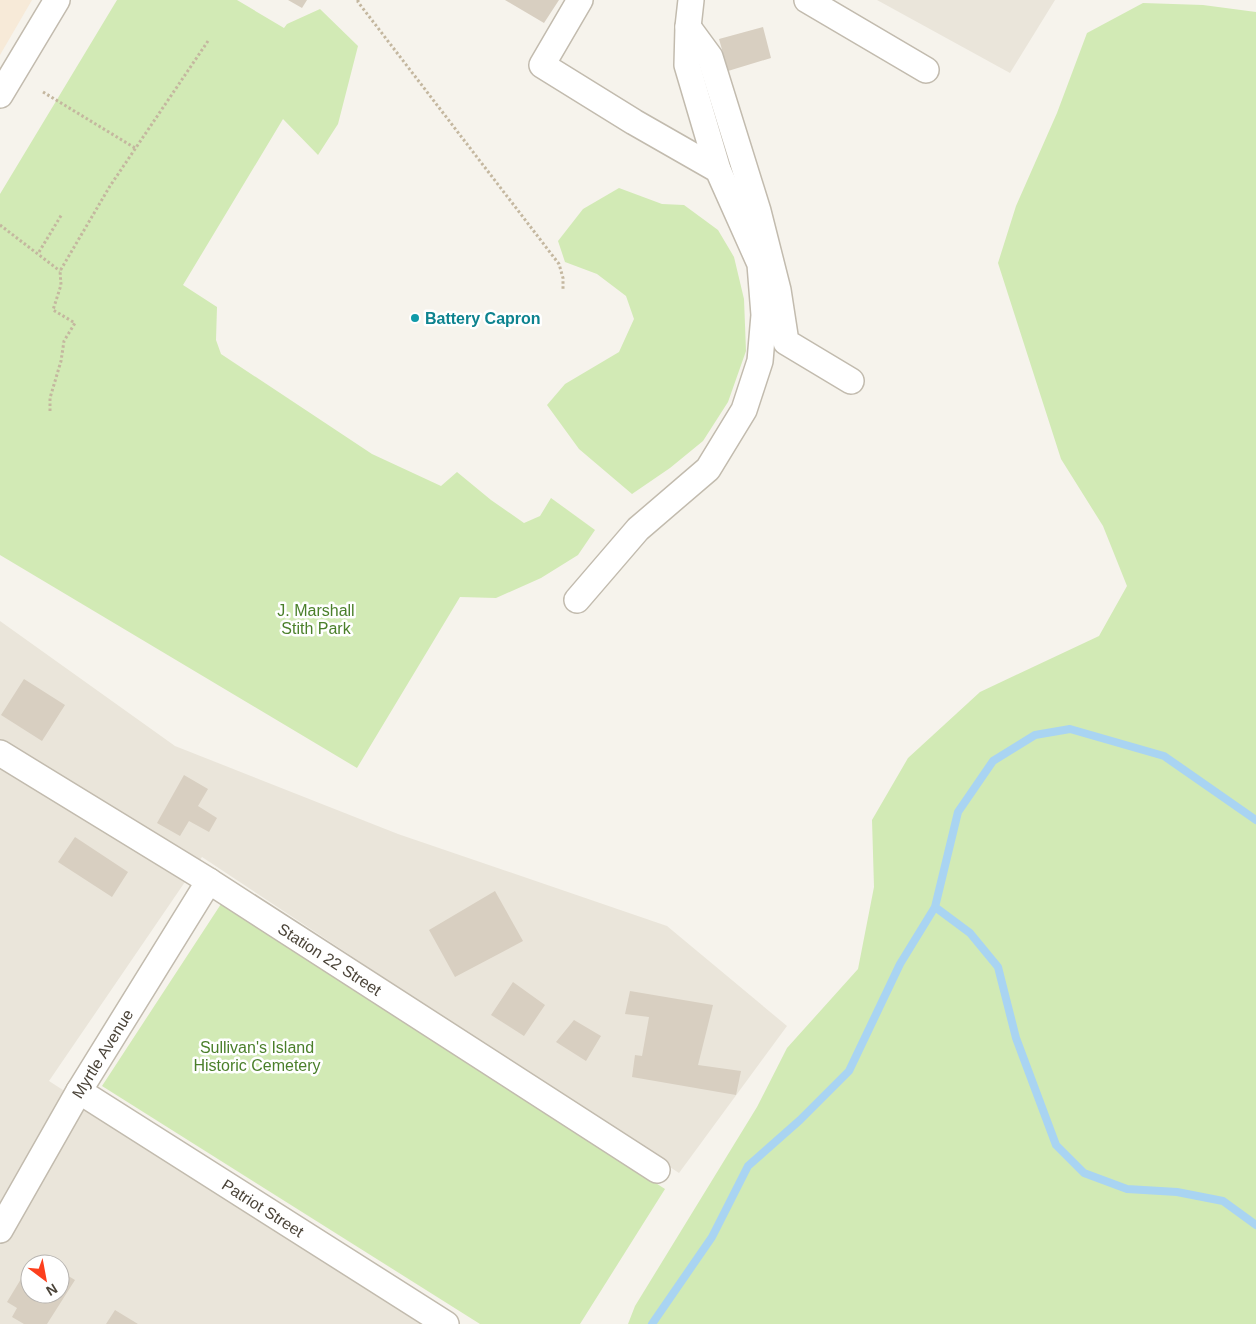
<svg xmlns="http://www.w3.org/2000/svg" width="1256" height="1324" font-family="Helvetica,sans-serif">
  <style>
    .residential { fill: #eae5da; fill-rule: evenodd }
    .commercial { fill: #f7ead8 }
    .green { fill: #d2eab5 }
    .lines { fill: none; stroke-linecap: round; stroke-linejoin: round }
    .stream { stroke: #a9d4f2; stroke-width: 8 }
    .building { fill: #d8cfc1 }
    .minor-casing { stroke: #c2bbae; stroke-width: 28 }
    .path { stroke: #c4b79f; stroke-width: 3; stroke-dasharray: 2.5 2.5; stroke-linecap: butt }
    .minor { stroke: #fff; stroke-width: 25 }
    .culture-dot { fill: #0f9aa8; stroke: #fff; stroke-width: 2 }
    .labels { text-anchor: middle; stroke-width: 5; stroke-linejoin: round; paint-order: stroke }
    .culture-label { font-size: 16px; font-weight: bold; fill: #0d838f; stroke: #fff; text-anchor: start }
    .park-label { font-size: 16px; fill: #4a7f2a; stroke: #fff }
    .street-label { font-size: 16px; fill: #4b4439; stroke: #fff }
  </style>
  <rect width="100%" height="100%" fill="#f6f3ec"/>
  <!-- residential -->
  <path class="residential" d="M877 0H1055L1010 73Z
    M0 621 175 746 398 834 667 926 787 1026 679 1173 202 857 49 1081 426 1324H0ZM30 1264H60V1294H30Z"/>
  <!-- commercial -->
  <path class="commercial" d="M0 0H32L0 55Z"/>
  <!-- green -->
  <path class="green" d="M117 0H237L284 28 287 24 320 9 358 46 338 124 318 155 283 119 183 285 217 307 216 340 221 354 372 454 441 486 457 472 491 500 524 523 540 516 551 498 595 530 578 555 541 578 496 598 460 597 357 768 0 555V194Z
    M1143 3 1203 5 1256 12V1324H628L635 1306 757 1107 787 1048 858 969 874 887 872 820 908 758 980 692 1099 636 1127 586 1103 526 1061 459 998 263 1016 206 1057 113 1087 33Z
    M619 188 662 204 684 205 718 230 734 257 744 299 746 351 728 402 703 441 670 468 632 494 579 449 547 405 565 384 619 352 634 319 626 296 597 274 565 262 558 241 583 209Z
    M221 904 665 1189 580 1324H480L102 1086Z"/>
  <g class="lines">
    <!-- stream -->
    <path class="stream" d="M935 907 970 933 998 967 1016 1038 1056 1145 1084 1173 1127 1189 1177 1192 1223 1201 1256 1225
      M652 1324 712 1237 748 1166 800 1120 849 1071 900 964 935 907 958 812 993 761 1035 735 1070 729 1164 756 1256 820"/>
  </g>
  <!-- building -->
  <path class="building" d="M288 0H307L302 8Z
    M505 0H559L544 23Z
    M763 27 771 58 728 71 719 39Z
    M24 679 65 705 42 741 1 715Z
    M184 775 208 789 198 806 217 818 209 832 189 821 180 836 157 823Z
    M75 837 128 872 112 897 58 862Z
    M495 891 523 941 455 977 429 930Z
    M513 982 545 1005 524 1036 491 1015Z
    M630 991 713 1005 698 1065 741 1071 736 1095 632 1077 635 1055 642 1056 649 1017 625 1014Z
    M574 1020 601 1036 586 1061 556 1042Z
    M60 1271 75 1280 47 1324H24L12 1317 17 1308 7 1302 24 1274 30 1278V1294H60Z
    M115 1310 138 1324H106Z"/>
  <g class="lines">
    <!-- minor casing -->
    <g class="minor-casing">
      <g id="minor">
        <path d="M691 0 688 27 687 65 718 170"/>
        <path d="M807 0 926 70"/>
        <path d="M688 27 710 57 758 211 778 290 786 342 851 381"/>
        <path d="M0 95 57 0"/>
        <path d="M577 600 638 529 708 469 744 410 760 361 764 315 760 264 718 170 634 122 542 65 580 0"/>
        <path id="s1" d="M0 753 209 881 657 1170"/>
        <path id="s2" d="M79 1091 446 1324"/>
        <path id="s3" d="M0 1230 79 1091 209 881"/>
      </g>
    </g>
    <!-- path -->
    <path class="path" d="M358 0V2L559 264 563 278V291
      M43 92 135 148
      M0 225 60 271
      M39 252 62 214
      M50 411V398L61 361 64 341 75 323 53 310 61 285 60 271 110 186 208 41"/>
    <!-- minor -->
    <use href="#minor" class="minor"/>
  </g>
  <!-- markers -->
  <circle class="culture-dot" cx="415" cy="318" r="5"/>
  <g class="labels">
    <!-- culture labels -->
    <g class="culture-label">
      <text x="425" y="324">Battery Capron</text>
    </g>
    <!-- park labels -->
    <g class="park-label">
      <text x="316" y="616">J. Marshall<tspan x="316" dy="18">Stith Park</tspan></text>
      <text x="257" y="1053">Sullivan's Island<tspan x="257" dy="18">Historic Cemetery</tspan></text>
    </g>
    <!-- street labels -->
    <g class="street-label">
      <text dy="6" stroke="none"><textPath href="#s1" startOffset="389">Station 22 Street</textPath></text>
      <text dy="6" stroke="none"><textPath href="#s3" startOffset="204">Myrtle Avenue</textPath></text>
      <text dy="6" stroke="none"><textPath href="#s2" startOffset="218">Patriot Street</textPath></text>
    </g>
  </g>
  <!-- north arrow -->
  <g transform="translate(45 1279) rotate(148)"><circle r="24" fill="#ffffff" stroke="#b7b4b0"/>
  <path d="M0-4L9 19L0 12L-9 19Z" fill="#fc3f1d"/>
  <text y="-8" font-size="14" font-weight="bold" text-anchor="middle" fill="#4b4439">N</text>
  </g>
</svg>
